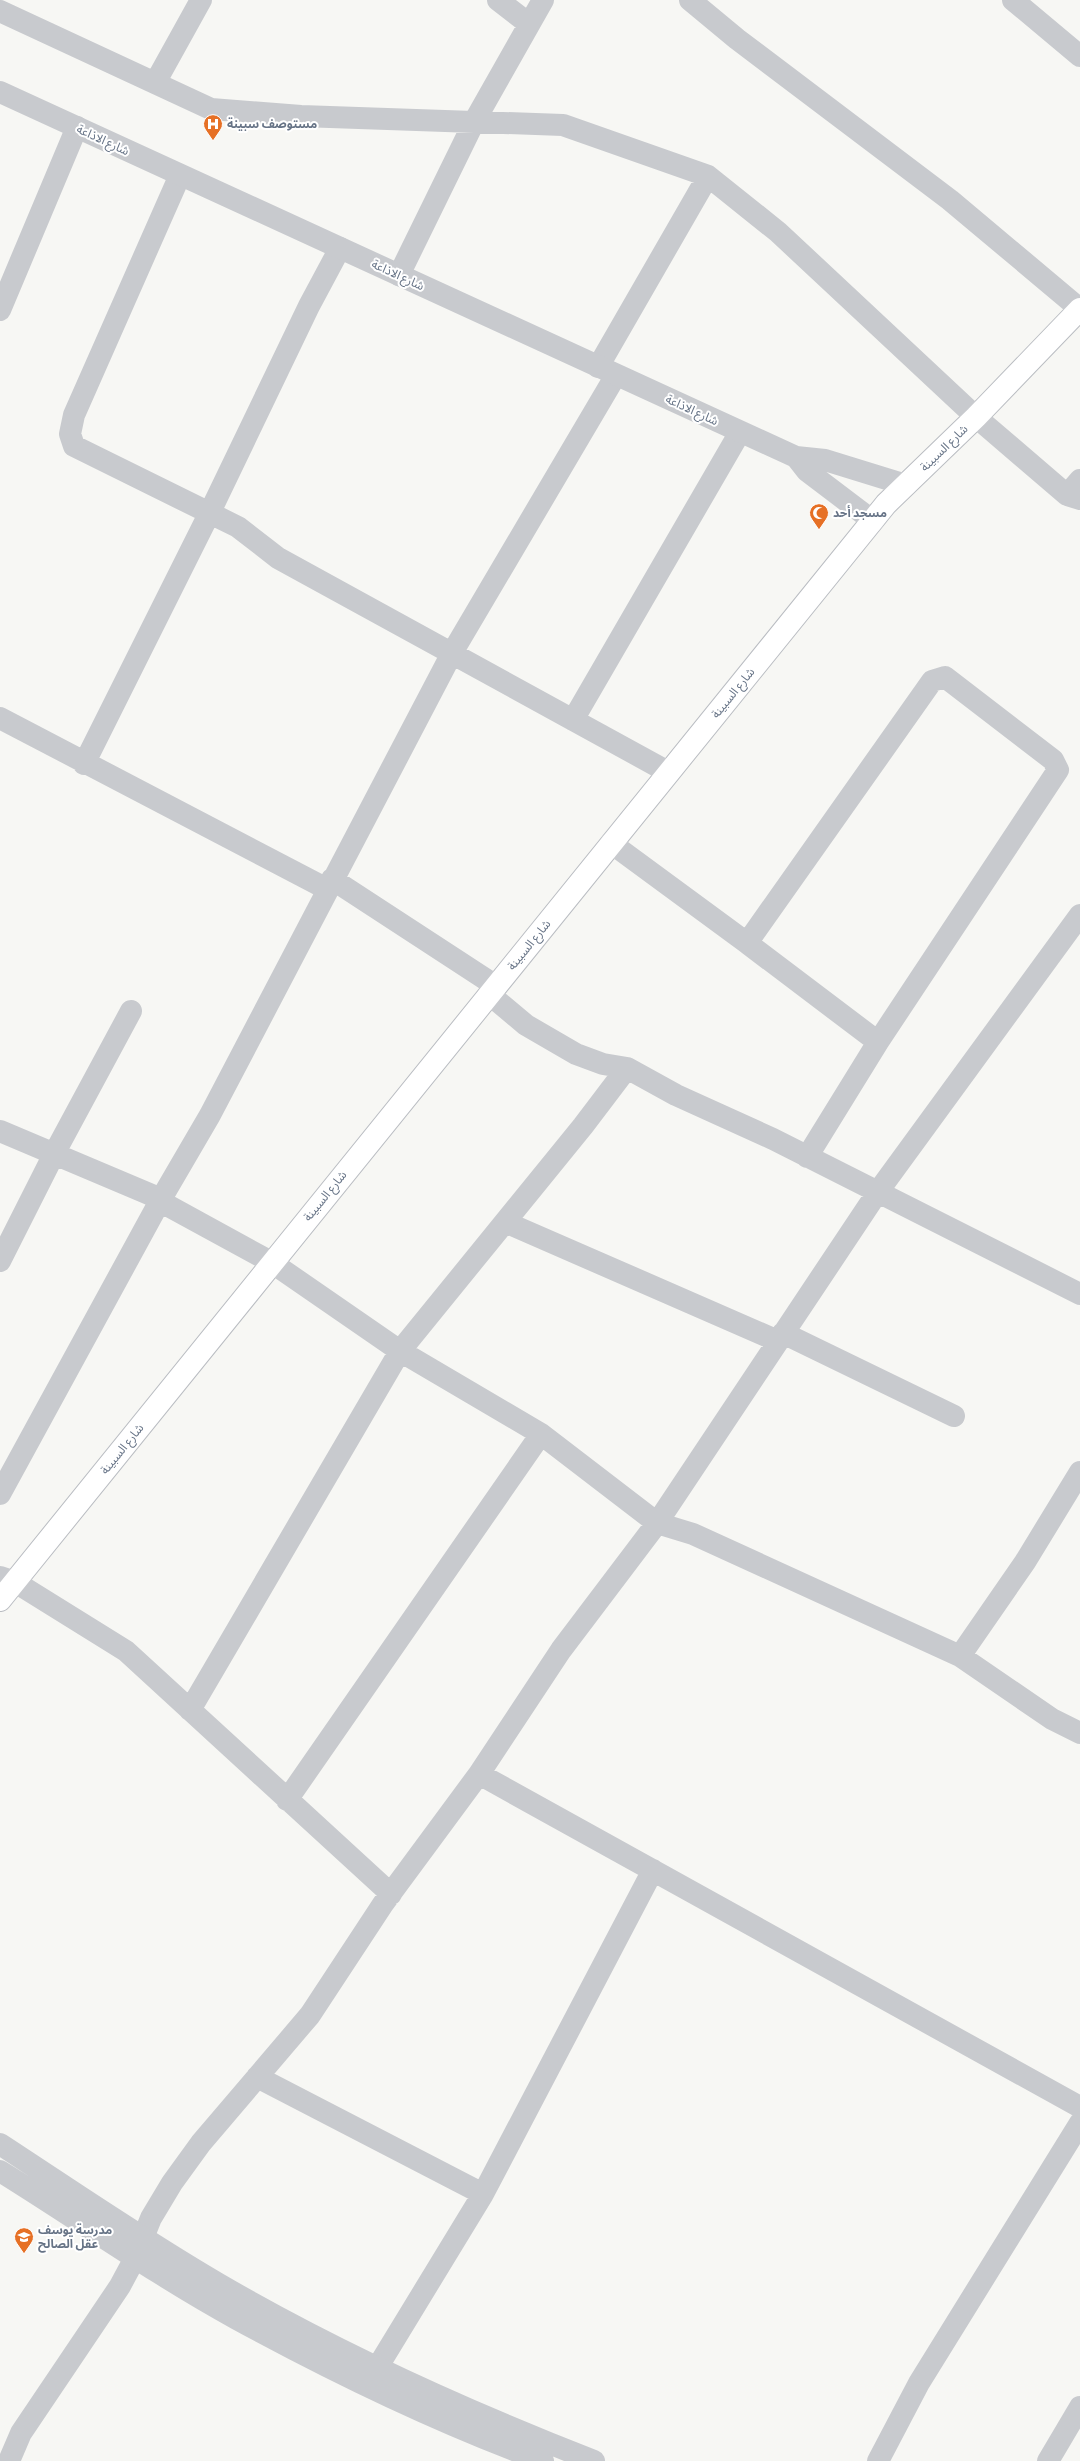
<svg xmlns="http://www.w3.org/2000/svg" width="1080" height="2461" font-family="'PT Sans Narrow','Noto Sans Arabic',sans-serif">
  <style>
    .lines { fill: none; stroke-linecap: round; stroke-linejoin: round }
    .secondary-casing { stroke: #babdc2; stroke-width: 24 }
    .minor { stroke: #c8cace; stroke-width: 22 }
    .tertiary { stroke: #c8cace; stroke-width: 22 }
    .secondary { stroke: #fff; stroke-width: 22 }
    .labels { text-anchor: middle; stroke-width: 4; stroke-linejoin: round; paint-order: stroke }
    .poi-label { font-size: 12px; font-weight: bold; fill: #667386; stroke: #fff; text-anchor: start }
    .street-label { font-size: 12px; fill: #667386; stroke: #fff }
  </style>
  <rect width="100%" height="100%" fill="#f7f7f4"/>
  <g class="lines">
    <!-- secondary casing -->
    <g class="secondary-casing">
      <path id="secondary" d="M0 1600 886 504 976 417 1080 309"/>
    </g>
    <!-- minor -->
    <path class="minor" d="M498 0 529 24
      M690 0 737 39 950 200 1080 309
      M1013 0 1080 56
      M0 11 211 109 301 116 563 125 708 176 778 232 976 417 1067 495 1080 499
      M155 83 201 0
      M180 175 74 415 70 434 74 446 238 527 278 558 668 772
      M399 275 474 122 543 0
      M0 310 77 127
      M598 367 708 176
      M1067 495 1080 480
      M0 718 327 889
      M573 720 740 432
      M84 764 210 512 309 306 340 248
      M611 843 747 943
      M332 879 496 986
      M489 994 526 1025 576 1054 603 1064 627 1068 676 1095 773 1139 1080 1294
      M627 1068 583 1126 400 1351 541 1434 657 1523 693 1534 960 1656 1025 1562 1080 1472
      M0 1131 161 1199 0 1494
      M807 1157 878 1042 1058 770 1053 760 945 677 932 681 747 943 878 1042
      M505 1222 778 1341
      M0 1261 54 1154 131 1011
      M783 1333 954 1416
      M0 1577 15 1582 126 1651 391 1894
      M960 1656 1052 1719 1080 1733
      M190 1710 400 1351 271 1262 165 1204 161 1199 210 1115 452 653 616 375
      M479 1774 1080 2107
      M287 1800 541 1434
      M257 2077 483 2194
      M377 2368 483 2194 653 1870
      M9 2461 21 2433 120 2286 135 2258 151 2218 172 2183 201 2143 310 2015 383 1904 479 1774 561 1650 657 1523 877 1193 1080 915
      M878 2461 919 2383 1080 2123
      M1048 2461 1080 2407"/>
    <!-- tertiary -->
    <path class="tertiary" d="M0 92 796 457 825 460 906 485
      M796 457 807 471 873 521
      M0 2144C72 2191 143 2240 217 2283 337 2353 466 2411 594 2461
      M0 2171C79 2220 155 2274 237 2319 336 2373 437 2422 543 2461"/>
    <!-- secondary -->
    <use href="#secondary" class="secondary"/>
  </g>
  <!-- icons -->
  <defs>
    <g id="hospital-pin" transform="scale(1)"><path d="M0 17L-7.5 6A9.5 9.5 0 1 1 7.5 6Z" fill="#e67025" stroke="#fff"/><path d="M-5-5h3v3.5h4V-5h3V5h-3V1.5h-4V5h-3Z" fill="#fff"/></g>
    <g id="mosque-pin" transform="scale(1)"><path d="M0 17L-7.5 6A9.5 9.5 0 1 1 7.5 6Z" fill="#e67025" stroke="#fff"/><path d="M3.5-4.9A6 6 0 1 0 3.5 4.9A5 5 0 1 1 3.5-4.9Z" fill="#fff"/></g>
    <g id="school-pin" transform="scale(1)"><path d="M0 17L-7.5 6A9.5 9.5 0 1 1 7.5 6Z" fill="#e67025" stroke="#fff"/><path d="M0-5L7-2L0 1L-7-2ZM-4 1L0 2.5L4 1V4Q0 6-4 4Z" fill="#fff"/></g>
  </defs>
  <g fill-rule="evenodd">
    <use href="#hospital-pin" x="213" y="124"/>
    <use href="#mosque-pin" x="819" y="513"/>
    <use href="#school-pin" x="24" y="2237"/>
  </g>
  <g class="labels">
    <!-- poi labels -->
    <g class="poi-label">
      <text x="227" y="128">مستوصف سبينة</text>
      <text x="833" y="517">مسجد أحد</text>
      <text x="38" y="2234">مدرسة يوسف<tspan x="38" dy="14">عقل الصالح</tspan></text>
    </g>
    <!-- street labels -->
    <g class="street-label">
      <text transform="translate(103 140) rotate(25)" y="4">شارع الاذاعة</text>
      <text transform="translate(398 275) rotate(25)" y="4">شارع الاذاعة</text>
      <text transform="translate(692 410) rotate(25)" y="4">شارع الاذاعة</text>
      <text transform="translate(944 448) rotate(-44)" y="4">شارع السبينة</text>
      <text transform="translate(733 693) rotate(-51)" y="4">شارع السبينة</text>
      <text transform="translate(529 945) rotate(-51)" y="4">شارع السبينة</text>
      <text transform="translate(325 1196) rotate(-51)" y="4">شارع السبينة</text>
      <text transform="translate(122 1449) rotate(-51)" y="4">شارع السبينة</text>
    </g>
  </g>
</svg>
